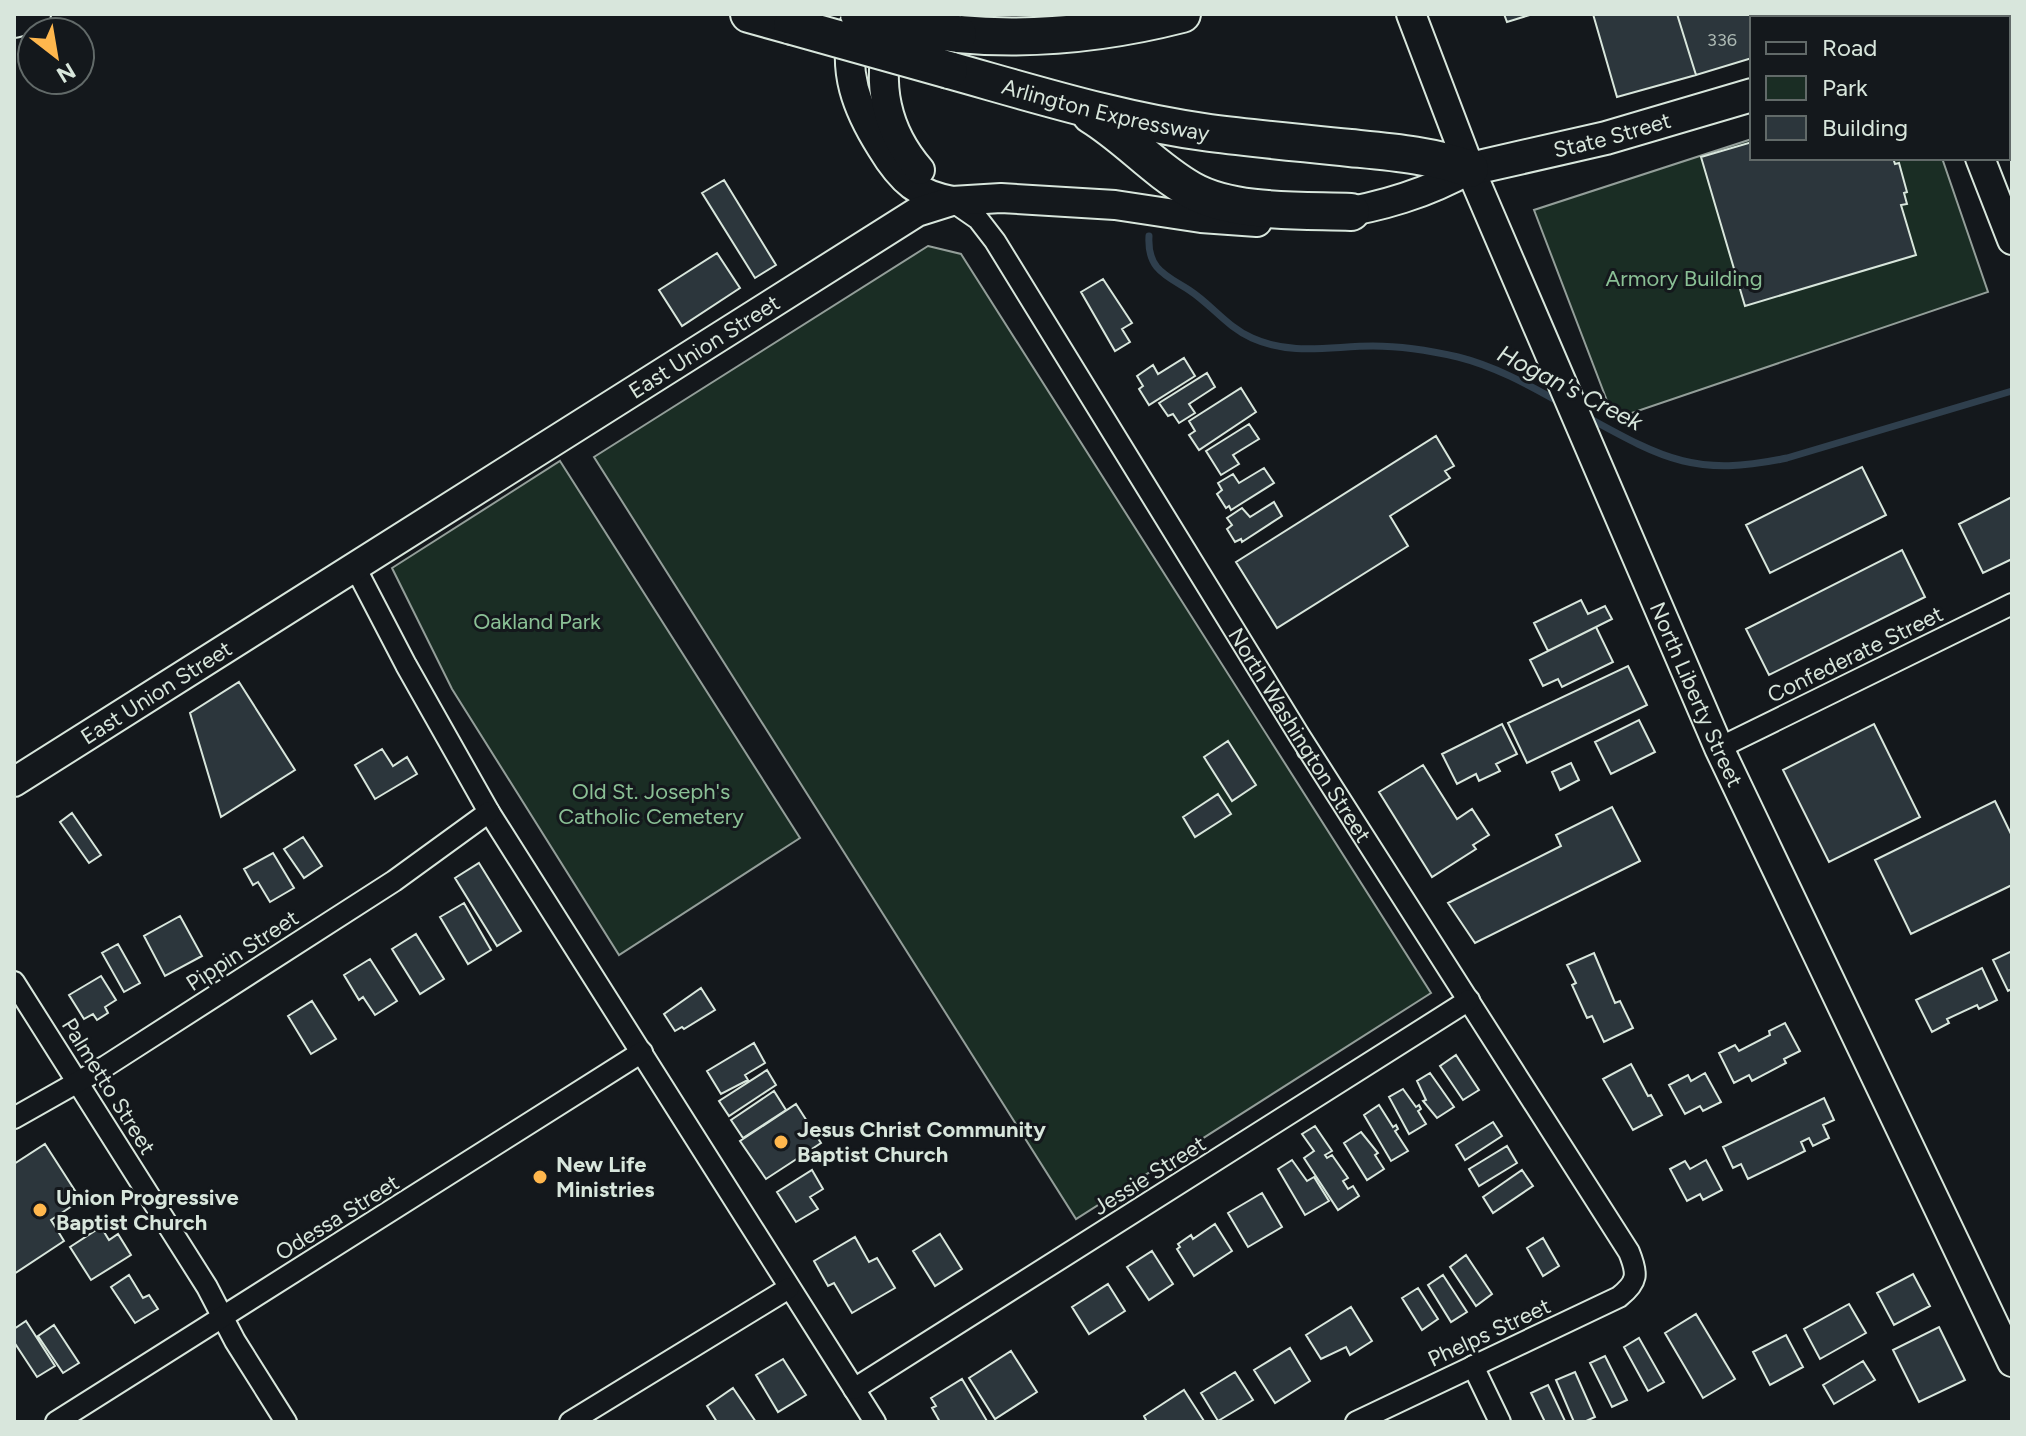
<svg xmlns="http://www.w3.org/2000/svg" width="2026" height="1436" font-family="Figtree,sans-serif">
  <style>
    .green { fill: #1a2d24; stroke: #939e99; stroke-width: 2 }
    .lines { fill: none; stroke-linecap: round; stroke-linejoin: round }
    .stream { stroke: #2f3f4d; stroke-width: 7 }
    .building { fill: #2c363c; stroke: #d8e6dc; stroke-width: 2 }
    .street-casing { stroke: #d8e6dc; stroke-width: 24 }
    .secondary-casing { stroke: #d8e6dc; stroke-width: 32 }
    .primary-casing { stroke: #d8e6dc; stroke-width: 36 }
    .highway-casing { stroke: #d8e6dc; stroke-width: 40 }
    .street { stroke: #14181c; stroke-width: 20 }
    .secondary { stroke: #14181c; stroke-width: 28 }
    .primary { stroke: #14181c; stroke-width: 32 }
    .highway { stroke: #14181c; stroke-width: 36 }
    .highway-bridge-casing { stroke: #d8e6dc; stroke-width: 40; stroke-linecap: butt }
    .highway-bridge { stroke: #14181c; stroke-width: 36 }
    .poi-dot { fill: #ffb74d; stroke: #14181c; stroke-width: 3 }
    .labels { text-anchor: middle; stroke-width: 6; stroke-linejoin: round; paint-order: stroke }
    .number-label { font-size: 18px; fill: #adbab4 }
    .street-label { font-size: 22px; fill: #d8e6dc; stroke: #14181c }
    .park-label { font-size: 22px; fill: #8ac095; stroke: #14181c }
    .poi-label { font-size: 22px; font-weight: bold; fill: #d8e6dc; stroke: #14181c; text-anchor: start }
    .water-label { font-size: 24px; font-style: italic; fill: #d8e6dc; stroke: #14181c }
  </style>
  <rect width="100%" height="100%" fill="#14181c"/>
  <!-- green -->
  <path class="green" d="M1752 139V158H1942L1988 292 1614 419 1534 210Z
    M928 246 961 254 1431 993 1076 1219 594 457Z
    M560 461 800 838 619 955 452 689 392 568Z"/>
  <g class="lines">
    <!-- stream -->
    <path class="stream" d="M1149 236C1147 269 1165 275 1189 290 1212 305 1227 327 1252 338 1292 356 1332 346 1373 346 1400 346 1432 351 1458 357 1494 366 1527 384 1559 402
      M1587 417C1665 460 1697 477 1787 458L2012 391"/>
  </g>
  <!-- building -->
  <path class="building" d="M1504 14H1533L1507 22Z
    M1593 14H1677L1696 75 1617 97Z
    M1677 14H1759L1760 18H1752V58L1696 75Z
    M1759 14H1895L1896 17 1760 18Z
    M1752 142V158H1893L1895 164 1899 163 1907 192 1904 193 1907 204 1901 205 1916 255 1745 306 1701 157Z
    M724 180 776 265 755 278 702 193Z
    M717 253 740 288 682 326 659 290Z
    M1103 279 1132 323 1122 329 1130 342 1115 351 1081 292Z
    M1184 358 1195 376 1149 405 1139 389 1143 386 1137 376 1153 365 1158 374Z
    M1207 373 1215 387 1189 404 1195 413 1179 423 1173 414 1168 416 1159 403Z
    M1241 388 1256 412 1199 450 1189 435 1195 431 1189 421Z
    M1249 424 1259 439 1233 455 1239 464 1221 475 1206 451Z
    M1436 436 1454 466 1445 471 1450 478 1390 516 1408 546 1277 628 1236 562Z
    M1862 467 1886 515 1770 573 1746 525Z
    M1264 468 1274 483 1231 510 1229 506 1226 508 1217 494 1222 490 1218 483 1233 474 1239 483Z
    M2012 497V559L1983 573 1959 524Z
    M1274 502 1282 516 1242 542 1241 539 1235 542 1227 529 1232 525 1227 518 1242 508 1250 517Z
    M1902 550 1925 597 1769 675 1746 629Z
    M1581 600 1588 614 1605 606 1612 619 1548 651 1534 623Z
    M1596 627 1613 662 1562 687 1558 679 1543 686 1530 660Z
    M1628 666 1647 705 1527 763 1508 723Z
    M239 682 295 770 221 817 190 713Z
    M1639 720 1655 752 1611 774 1595 742Z
    M1502 724 1517 754 1496 764 1500 771 1479 781 1476 774 1457 784 1442 754Z
    M1874 724 1920 817 1829 862 1783 770Z
    M1228 741 1256 785 1232 801 1204 757Z
    M382 749 393 766 407 757 417 774 375 799 355 765Z
    M1571 763 1579 780 1560 790 1552 772Z
    M1423 765 1457 819 1472 809 1489 835 1473 845 1476 849 1432 877 1379 792Z
    M1218 794 1231 814 1195 837 1183 817Z
    M1995 801 2012 836V885L1911 934 1875 860Z
    M1612 807 1640 861 1475 943 1448 903 1561 846 1556 835Z
    M72 813 101 855 89 863 60 822Z
    M303 837 322 866 304 878 284 849Z
    M273 853 294 888 270 902 258 882 253 885 244 869Z
    M479 863 521 931 497 946 455 878Z
    M464 903 491 950 468 964 440 917Z
    M180 916 202 956 165 976 144 936Z
    M416 934 444 979 420 994 392 949Z
    M118 944 140 983 124 992 102 953Z
    M2012 951V989L2008 991 1993 960Z
    M1594 953 1615 1003 1620 1001 1633 1028 1604 1042 1592 1016 1587 1018 1572 985 1576 983 1567 965Z
    M370 959 397 1001 375 1015 363 997 359 1000 344 975Z
    M1982 968 1997 1000 1979 1009 1977 1005 1947 1019 1949 1023 1932 1032 1916 1000Z
    M101 976 116 1000 105 1007 108 1013 97 1020 93 1014 84 1019 69 995Z
    M701 988 715 1010 684 1029 682 1027 675 1031 664 1014Z
    M312 1001 336 1039 311 1054 288 1016Z
    M1785 1023 1800 1051 1784 1059 1786 1063 1752 1081 1749 1075 1734 1083 1719 1053 1735 1045 1739 1051 1770 1035 1769 1031Z
    M754 1043 765 1063 745 1075 748 1080 721 1094 707 1071Z
    M1456 1055 1479 1090 1463 1100 1440 1066Z
    M1631 1064 1648 1096 1651 1095 1662 1115 1633 1130 1603 1079Z
    M767 1070 776 1085 729 1116 719 1101Z
    M1430 1073 1454 1107 1437 1118 1423 1101 1426 1100 1417 1081Z
    M1705 1073 1721 1102 1703 1111 1700 1106 1685 1114 1669 1085 1688 1075 1691 1081Z
    M1403 1089 1416 1107 1419 1105 1421 1109 1418 1111 1426 1124 1409 1134 1389 1097Z
    M774 1091 786 1110 743 1138 731 1120Z
    M1824 1098 1834 1120 1823 1125 1829 1138 1813 1146 1809 1138 1801 1142 1805 1151 1748 1179 1741 1164 1733 1168 1723 1147Z
    M796 1104 821 1143 766 1179 740 1141Z
    M1379 1105 1393 1127 1396 1125 1398 1129 1395 1131 1408 1151 1391 1161 1364 1115Z
    M1493 1122 1502 1136 1465 1160 1456 1145Z
    M1315 1126 1332 1151 1325 1155 1327 1158 1332 1155 1348 1178 1343 1181 1348 1189 1353 1186 1359 1196 1338 1210 1304 1158 1314 1151 1302 1134Z
    M1361 1132 1378 1153 1375 1155 1384 1169 1367 1180 1344 1143Z
    M45 1144 81 1200 51 1220 64 1241 14 1274V1164Z
    M1507 1146 1517 1163 1479 1186 1469 1169Z
    M1292 1160 1307 1181 1314 1177 1329 1201 1305 1215 1278 1169Z
    M1706 1160 1722 1190 1703 1200 1700 1194 1687 1201 1670 1169 1685 1161 1690 1169Z
    M812 1170 823 1189 810 1197 818 1209 796 1222 777 1192Z
    M1522 1170 1533 1186 1493 1213 1483 1197Z
    M1262 1193 1282 1227 1248 1247 1228 1213Z
    M1215 1224 1232 1251 1194 1276 1177 1249 1180 1247 1178 1244 1191 1235 1193 1239Z
    M101 1227 109 1240 118 1234 131 1255 91 1280 70 1247Z
    M940 1234 962 1269 935 1286 913 1251Z
    M855 1237 869 1262 877 1258 895 1288 852 1313 834 1283 828 1286 814 1261Z
    M1543 1238 1559 1266 1543 1276 1527 1248Z
    M1152 1251 1173 1284 1149 1300 1127 1267Z
    M1466 1255 1492 1294 1476 1306 1450 1267Z
    M1913 1274 1930 1306 1894 1325 1877 1293Z
    M129 1275 143 1298 149 1295 158 1309 135 1323 111 1287Z
    M1443 1275 1467 1312 1451 1322 1428 1285Z
    M1108 1284 1125 1311 1089 1334 1072 1307Z
    M1418 1288 1438 1319 1422 1330 1402 1298Z
    M1849 1304 1866 1333 1820 1359 1804 1329Z
    M1351 1307 1372 1341 1350 1355 1346 1347 1321 1359 1306 1335Z
    M1696 1314 1735 1379 1703 1398 1665 1333Z
    M26 1321 55 1366 37 1377 14 1342V1329Z
    M54 1325 79 1363 63 1373 38 1336Z
    M1939 1327 1965 1380 1919 1402 1893 1350Z
    M1786 1335 1803 1367 1770 1385 1753 1352Z
    M1639 1338 1664 1382 1648 1391 1624 1347Z
    M1290 1348 1310 1381 1275 1403 1254 1370Z
    M1011 1351 1037 1392 995 1419 969 1378Z
    M1605 1356 1627 1400 1612 1407 1590 1363Z
    M783 1359 806 1395 778 1412 756 1375Z
    M1863 1361 1875 1380 1834 1404 1823 1385Z
    M1235 1372 1253 1400 1218 1421 1201 1393Z
    M1575 1372 1595 1417 1584 1422H1574L1556 1380Z
    M962 1379 987 1421 985 1422H940L932 1408 936 1406 931 1398Z
    M1548 1385 1565 1421 1563 1422H1545L1531 1393Z
    M733 1388 756 1422H717L707 1406Z
    M1184 1390 1204 1421 1147 1422 1144 1416Z"/>
  <g class="lines">
    <!-- street casing -->
    <g class="street-casing">
      <g id="street">
        <path id="s1" d="M952 201 978 219 995 241 1299 735 1629 1252C1638 1274 1638 1282 1619 1297L1356 1422"/>
        <path d="M355 567 406 665 489 812 875 1422"/>
        <path d="M1719 748 2012 604"/>
        <path d="M14 982 207 1287 235 1341 286 1422"/>
        <path d="M14 1118 106 1066 394 881 489 812"/>
        <path d="M1473 1366 1500 1422"/>
        <path d="M854 1389 1469 1000"/>
        <path d="M56 1422 642 1052"/>
        <path d="M570 1422 789 1288"/>
      </g>
    </g>
    <!-- secondary casing -->
    <g class="secondary-casing">
      <g id="secondary">
        <path id="s2" d="M1411 14 1470 169 1719 748 2012 1362"/>
        <path d="M1939 14 1940 18"/>
        <path d="M854 25C842 71 857 109 881 147 890 162 899 175 912 185 924 194 938 198 952 201"/>
        <path d="M890 34C876 83 886 131 920 170"/>
        <path d="M1980 158 2012 240"/>
        <path d="M1330 215C1381 207 1426 194 1470 169"/>
        <path id="s3" d="M14 782 917 212 952 201 1001 198 1115 205 1201 218 1257 222"/>
      </g>
    </g>
    <!-- primary casing -->
    <g class="primary-casing">
      <g id="primary">
        <path d="M2008 18 2012 17"/>
        <path id="s4" d="M1470 169 1606 138 1752 95"/>
      </g>
    </g>
    <!-- highway casing -->
    <g class="highway-casing">
      <g id="highway">
        <path d="M749 14 792 26"/>
        <path d="M14 19 32 14"/>
        <path d="M958 34C1035 41 1108 33 1182 14"/>
        <path id="s5" d="M949 70C1035 94 1121 121 1210 133 1257 139 1303 143 1350 148 1391 152 1431 155 1470 169"/>
        <path d="M1091 115C1127 137 1155 170 1191 190 1233 214 1303 210 1351 212"/>
      </g>
    </g>
    <!-- street -->
    <use href="#street" class="street"/>
    <!-- secondary -->
    <use href="#secondary" class="secondary"/>
    <!-- primary -->
    <use href="#primary" class="primary"/>
    <!-- highway -->
    <use href="#highway" class="highway"/>
    <!-- highway-bridge casing -->
    <g class="highway-bridge-casing">
      <path id="highway-bridge" d="M859 14 911 27 958 34
        M792 26 949 70"/>
    </g>
    <!-- highway-bridge -->
    <use href="#highway-bridge" class="highway-bridge"/>
  </g>
  <!-- markers -->
  <g class="poi-dot">
    <circle cx="781" cy="1142" r="8"/>
    <circle cx="540" cy="1177" r="8"/>
    <circle cx="40" cy="1210" r="8"/>
  </g>
  <g class="labels">
    <!-- number labels -->
    <g class="number-label">
      <text x="1722" y="46">336</text>
    </g>
    <!-- street labels -->
    <g class="street-label">
      <text dy="8" stroke="none"><textPath href="#s5" startOffset="162">Arlington Expressway</textPath></text>
      <text dy="8" stroke="none"><textPath href="#s4" startOffset="146">State Street</textPath></text>
      <text dy="8" stroke="none"><textPath href="#s3" startOffset="816">East Union Street</textPath></text>
      <text transform="translate(1855 654) rotate(-26)" y="8">Confederate Street</text>
      <text dy="8" stroke="none"><textPath href="#s3" startOffset="168">East Union Street</textPath></text>
      <text dy="8" stroke="none"><textPath href="#s2" startOffset="738">North Liberty Street</textPath></text>
      <text dy="8" stroke="none"><textPath href="#s1" startOffset="640">North Washington Street</textPath></text>
      <text transform="translate(242 950) rotate(-33)" y="8">Pippin Street</text>
      <text transform="translate(109 1086) rotate(58)" y="8">Palmetto Street</text>
      <text transform="translate(1149 1175) rotate(-32)" y="8">Jessie Street</text>
      <text transform="translate(337 1217) rotate(-32)" y="8">Odessa Street</text>
      <text transform="translate(1489 1332) rotate(-25)" y="8">Phelps Street</text>
    </g>
    <!-- park labels -->
    <g class="park-label">
      <text x="1684" y="286">Armory Building</text>
      <text x="537" y="629">Oakland Park</text>
      <text x="651" y="799">Old St. Joseph's<tspan x="651" dy="25">Catholic Cemetery</tspan></text>
    </g>
    <!-- poi labels -->
    <g class="poi-label">
      <text x="797" y="1137">Jesus Christ Community<tspan x="797" dy="25">Baptist Church</tspan></text>
      <text x="556" y="1172">New Life<tspan x="556" dy="25">Ministries</tspan></text>
      <text x="56" y="1205">Union Progressive<tspan x="56" dy="25">Baptist Church</tspan></text>
    </g>
    <!-- water labels -->
    <g class="water-label">
      <text transform="translate(1570 388) rotate(27)" y="8">Hogan's Creek</text>
    </g>
  </g>
  <!-- border -->
  <rect width="2026" height="1436" fill="none" stroke="#d8e6dc" stroke-width="32"/>
  <!-- legend -->
  <rect x="1750" y="16" width="260" height="144" fill="#14181c" stroke="#626a69" stroke-width="2"/>
  <rect x="1766" y="42" width="40" height="12" fill="#14181c" stroke="#626a69" stroke-width="2"/>
  <text x="1822" y="56" font-size="24" fill="#d8e6dc">Road</text>
  <rect x="1766" y="76" width="40" height="24" fill="#1a2d24" stroke="#626a69" stroke-width="2"/>
  <text x="1822" y="96" font-size="24" fill="#d8e6dc">Park</text>
  <rect x="1766" y="116" width="40" height="24" fill="#2c363c" stroke="#626a69" stroke-width="2"/>
  <text x="1822" y="136" font-size="24" fill="#d8e6dc">Building</text>
  <!-- north arrow -->
  <g transform="translate(56 56) rotate(149)"><circle r="38" fill="#14181c" stroke="#626a69" stroke-width="2"/>
  <path d="M0-6L14 30L0 20L-14 30Z" fill="#ffb74d"/>
  <text y="-12" font-size="22" font-weight="bold" text-anchor="middle" fill="#d8e6dc">N</text>
  </g>
</svg>
